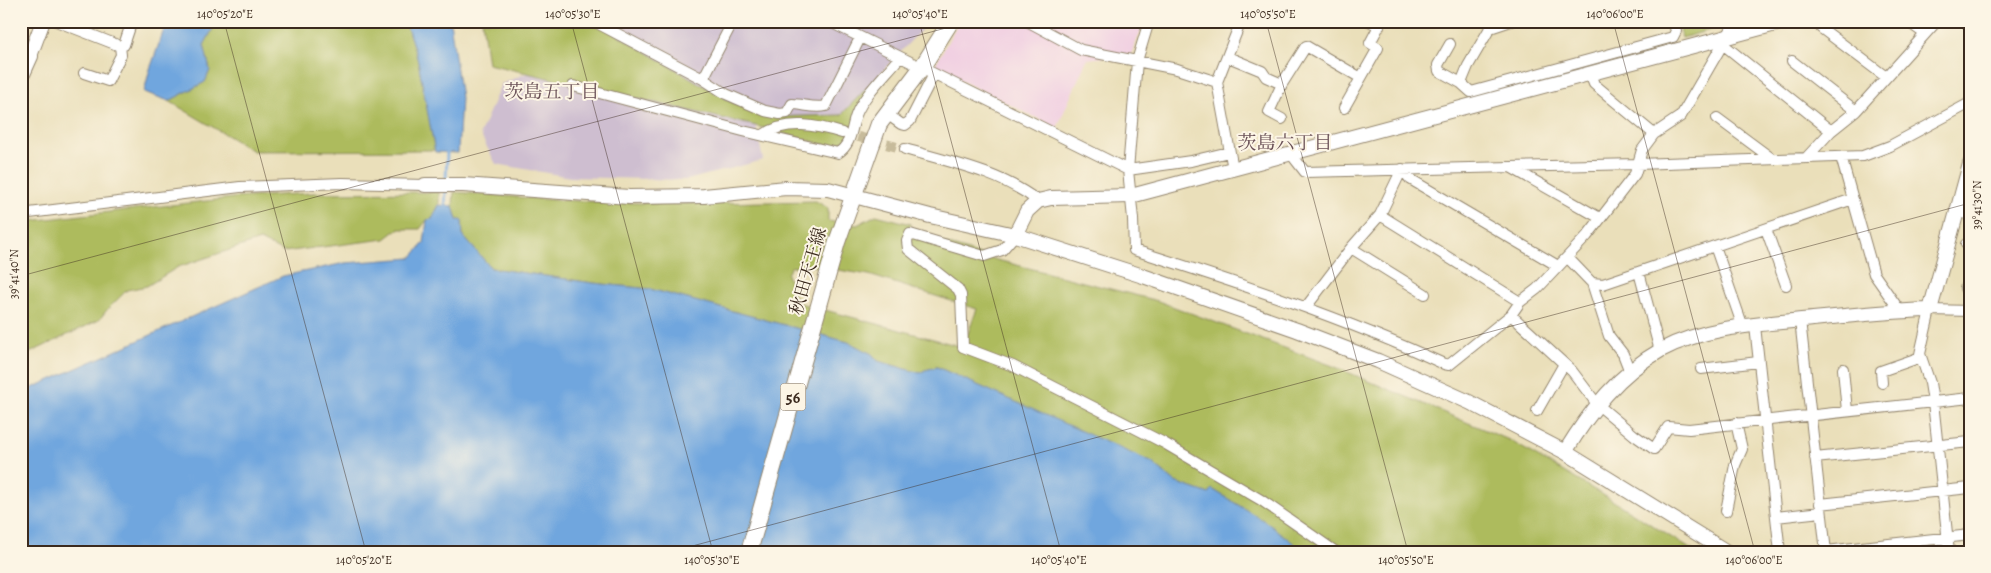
<svg xmlns="http://www.w3.org/2000/svg" width="1991" height="573" font-family="Alegreya,'Noto Serif JP',serif">
  <style>
    .built { fill: #f1d0e2 }
    .industrial { fill: #cebed0 }
    .green { fill: #adbb5d; stroke: #74723e; fill-rule: evenodd }
    .water { fill: #70a6de; stroke: #56687e }
    .lines { fill: none; stroke-linecap: round; stroke-linejoin: round }
    .stream { stroke: #70a6de; stroke-width: 3 }
    .street-tunnel { stroke: #c7bb9b; stroke-width: 10; stroke-dasharray: 10 5; stroke-linecap: butt }
    .street-casing { stroke: #92846c; stroke-width: 12 }
    .secondary-casing { stroke: #92846c; stroke-width: 16 }
    .primary-casing { stroke: #92846c; stroke-width: 18 }
    .street { stroke: #fff; stroke-width: 10 }
    .secondary { stroke: #fff; stroke-width: 14 }
    .primary { stroke: #fff; stroke-width: 16 }
    .ticks { fill: none; stroke: #3b2a1e; stroke-width: 1; stroke-opacity: 0.45 }
    .labels { text-anchor: middle; stroke-width: 4; stroke-linejoin: round; paint-order: stroke }
    .shield { fill: #fcf5e5; stroke: #75675a; stroke-width: 1 }
    .shield-label { font-size: 16px; font-weight: bold; fill: #3b2a1e }
    .street-label { font-size: 18px; fill: #3b2a1e; stroke: #fcf5e5 }
    .neighbourhood-label { font-size: 19px; fill: #6a5157; stroke: #fcf5e5 }
    .neatline { fill: none; stroke: #3b2a1e; stroke-width: 2 }
    .ticks-label { font-size: 12px; text-anchor: middle; fill: #3b2a1e }
  </style>
  <rect width="100%" height="100%" fill="#fcf5e5"/>
  <filter id="ink" filterUnits="userSpaceOnUse"><feTurbulence type="fractalNoise" baseFrequency=".02" numOctaves="2"/><feDisplacementMap in="SourceGraphic" scale="10" xChannelSelector="R" yChannelSelector="G"/><feConvolveMatrix kernelMatrix="1 2 1 2 8 2 1 2 1" color-interpolation-filters="sRGB"/></filter>
  <filter id="wash" filterUnits="userSpaceOnUse"><feTurbulence type="fractalNoise" baseFrequency=".0096" numOctaves="4" result="noise"/><feDisplacementMap in="SourceGraphic" scale="20" xChannelSelector="R" yChannelSelector="G"/><feGaussianBlur stdDeviation="1.12" result="paint"/><feColorMatrix in="noise" values="0 0 0 0 0 0 0 0 0 0 0 0 0 0 0 0 0 1.4 0 .05"/><feComposite in="paint" operator="in"/></filter>
  <g filter="url(#wash)">
    <rect width="100%" height="100%" fill="#eadfba"/>
    <!-- built -->
    <path class="built" d="M959 21H1145L1131 54 1087 59 1057 128 934 67Z"/>
    <!-- industrial -->
    <path class="industrial" d="M594 21H927L922 29 841 115 769 117 731 102Z
      M527 73 756 126 763 160 687 180 570 177 496 164 480 134 501 84Z"/>
    <!-- green -->
    <path class="green" d="M217 21H405L418 61 435 150 253 151 169 101 205 82 210 70 204 45Z
      M482 21H594L731 102 769 117 841 115 880 74 847 138 835 147 829 146 756 126 488 64Z
      M1678 21H1730L1727 25 1682 38Z
      M439 192V205L432 219 427 220 420 229H398L385 239 283 252 260 240 178 267 147 286 127 290 106 311 99 320 21 357V222L233 198 312 193Z
      M454 192 554 200 666 204 816 201 828 208V221L857 225 876 215 911 224 908 232 997 260 1158 301 1333 366 1509 440 1610 499 1695 552H1304L1266 522 1212 489 1209 494 1175 482 1151 462 1133 455 937 367 925 370 920 373 878 361 872 354 848 342 650 289 593 283 491 268 463 236 462 221 457 220 453 206ZM808 265 869 275 977 309 963 347 799 303 793 294 787 274 791 267Z"/>
    <!-- water -->
    <path class="water" d="M167 21H217L204 45 210 70 205 82 169 101 144 92 149 72Z
      M405 21H450L461 98 458 153 435 152 418 61Z
      M439 205 453 206 457 220H462L463 236 491 268 593 283 650 289 848 342 872 354 878 361 920 373 925 370 937 367 1151 462 1175 482 1209 494 1212 489 1266 522 1305 552H21V393L283 276 345 263 411 258 424 243 427 220 432 219Z"/>
    <g class="lines">
      <!-- stream -->
      <path class="stream" d="M446 182 447 151
        M445 210 446 188"/>
    </g>
  </g>
  <g filter="url(#ink)">
    <g class="lines">
      <!-- street-tunnel -->
      <path class="street-tunnel" d="M843 133 905 149"/>
      <!-- street casing -->
      <g class="street-casing">
        <path id="street" d="M56 21 120 46 124 45 132 21
          M593 21 703 79 726 94 765 111 780 114 787 113 792 104C803 104 815 109 826 106L860 38
          M828 21 1128 170 1191 161 1229 152
          M1027 21 1081 50 1177 69 1217 82
          M1149 21 1137 61 1128 170 1133 219 1134 250C1239 283 1344 318 1444 364L1449 365 1511 315 1520 302 1537 289 1587 236 1635 174 1642 150 1654 134 1681 116 1736 21
          M1907 21 1925 34
          M1821 28 1886 77
          M1450 44 1438 65 1439 71 1461 83 1468 66 1490 28 1511 21
          M1724 45 1831 131
          M1228 57 1262 71 1266 77 1282 84 1306 46 1361 78 1378 48 1370 43 1379 26 1369 21
          M1792 61 1856 111
          M84 73 108 81 121 55 120 46
          M1590 74 1594 84 1654 134
          M703 79 733 21
          M1461 83 1471 92 1673 37 1676 31 1673 21
          M1282 84 1269 112 1282 119
          M573 86 743 131 838 153C852 144 851 128 856 115 863 96 886 74 899 58
          M1344 108 1361 78
          M887 114 901 124 905 125 910 121 934 74
          M1717 118 1771 158
          M763 135C787 119 816 125 842 133
          M905 149C950 162 1000 172 1038 201
          M1291 154 1305 172 1637 164 1863 156 1890 146 1970 103
          M1807 157 1831 131 1856 111 1937 21
          M1841 157 1874 274 1900 311
          M1512 168 1600 218
          M1233 169 1217 82 1241 21
          M1957 211 1970 215
          M21 214 240 187 342 183 425 185
          M1380 215 1520 302
          M1766 229 1786 285
          M1015 235 1002 250 984 256 910 234 907 241 908 249 958 289 961 295 963 347 1013 366 1164 443 1261 500 1336 552
          M1966 244 1970 242
          M1715 246 1743 327
          M1351 248 1425 294
          M1567 257 1592 283 1603 284 1853 199
          M1639 272 1660 351
          M1592 283 1609 336 1623 354 1630 372
          M1970 286 1965 288 1970 296
          M1306 307 1351 248 1380 215 1402 169 1410 179 1558 266
          M1511 315 1572 371 1597 404 1634 435 1654 449 1668 427 1689 429 1970 398
          M1800 320 1826 552
          M1755 326 1776 517 1821 512
          M1701 369 1758 362
          M1843 369 1847 411
          M1882 383 1881 371 1921 357
          M1537 411 1564 364
          M1815 458 1970 442
          M1820 504 1970 488
          M1726 511 1735 465 1742 449 1736 423
          M1776 517 1780 552
          M1826 551 1970 535
          M1949 552 1933 402 1930 383 1920 354 1930 310 1970 311"/>
      </g>
      <!-- secondary casing -->
      <g class="secondary-casing">
        <path id="secondary" d="M30 56 43 21
          M425 185H463L629 197 704 196 786 188 828 189 930 216 1015 235 1143 276 1297 330 1378 361 1469 402 1565 452 1727 552
          M1015 235 1027 211 1038 201 1051 198 1131 196 1787 21
          M1565 452C1590 411 1618 374 1661 350 1706 326 1763 324 1813 319 1852 315 1891 311 1930 310L1970 164"/>
      </g>
      <!-- primary casing -->
      <g class="primary-casing">
        <path id="primary" d="M21 55 30 56 21 76
          M749 552 837 242 879 124 922 67 951 21"/>
      </g>
      <!-- street -->
      <use href="#street" class="street"/>
      <!-- secondary -->
      <use href="#secondary" class="secondary"/>
      <!-- primary -->
      <use href="#primary" class="primary"/>
    </g>
  </g>
  <!-- ticks -->
  <path class="ticks" d="M224 21 366 552M571 21 713 552M919 21 1061 552M1266 21 1408 552M1613 21 1755 552M1961 21 1970 55M21 276 972 21M670 552 1970 203"/>
  <g class="labels">
    <!-- shield labels -->
    <rect class="shield" x="780.5" y="383.5" width="25" height="27" rx="4"/>
    <g class="shield-label">
      <text x="793" y="403">56</text>
    </g>
    <!-- street labels -->
    <g class="street-label">
      <text transform="translate(808 271) rotate(-74)" y="6">秋田天王線</text>
    </g>
    <!-- neighbourhood labels -->
    <g class="neighbourhood-label">
      <text x="552" y="98">茨島五丁目</text>
      <text x="1285" y="149">茨島六丁目</text>
    </g>
  </g>
  <!-- margin -->
  <rect width="1991" height="573" fill="none" stroke="#fcf5e5" stroke-width="55"/>
  <rect x="28" y="28" width="1936" height="518" class="neatline"/>
  <g class="ticks-label">
    <text x="225" y="18">140°05'20"E</text>
    <text x="573" y="18">140°05'30"E</text>
    <text x="920" y="18">140°05'40"E</text>
    <text x="1268" y="18">140°05'50"E</text>
    <text x="1615" y="18">140°06'00"E</text>
    <text transform="translate(1977 205) rotate(-90)" y="4">39°41'30"N</text>
    <text transform="translate(14 274) rotate(-90)" y="4">39°41'40"N</text>
    <text x="364" y="564">140°05'20"E</text>
    <text x="712" y="564">140°05'30"E</text>
    <text x="1059" y="564">140°05'40"E</text>
    <text x="1406" y="564">140°05'50"E</text>
    <text x="1754" y="564">140°06'00"E</text>
  </g>
</svg>
